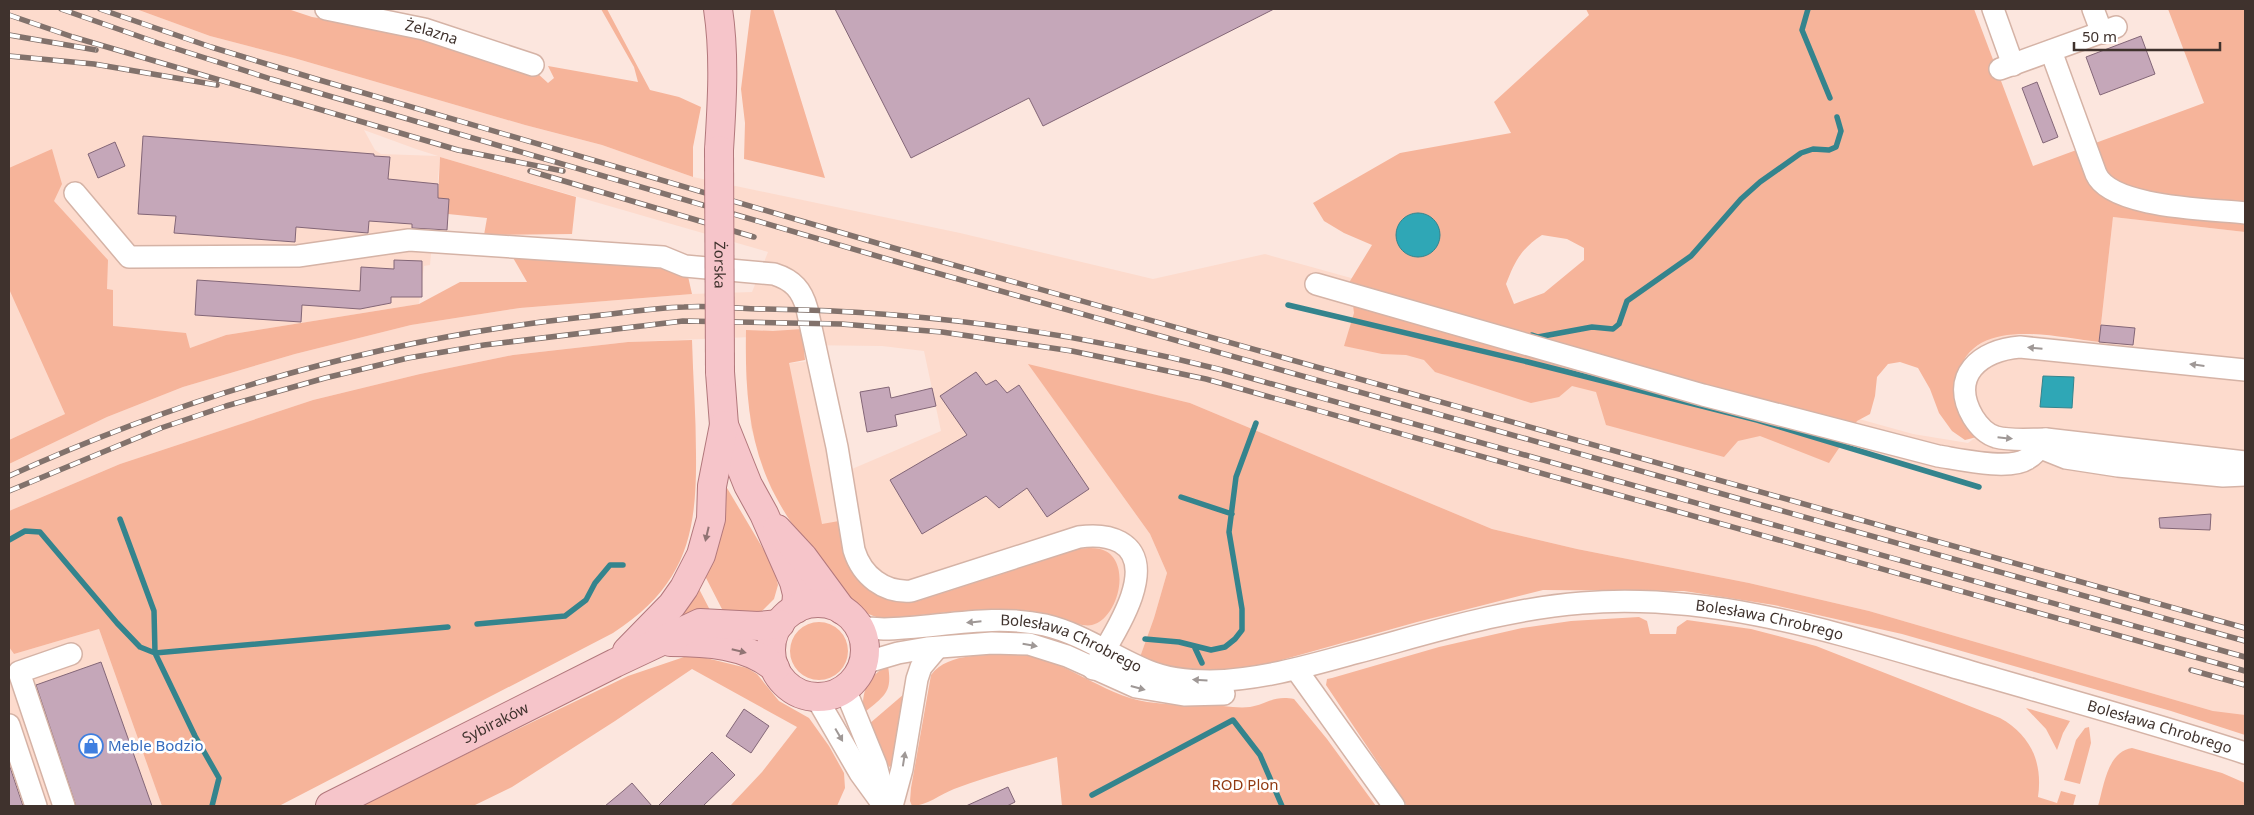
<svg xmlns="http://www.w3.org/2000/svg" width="2254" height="815" font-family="'Noto Sans',sans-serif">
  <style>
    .built { fill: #fddbcd; fill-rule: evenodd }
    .green { fill: #f6b49a; fill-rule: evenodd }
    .water { fill: #2fa7b6; stroke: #34848d }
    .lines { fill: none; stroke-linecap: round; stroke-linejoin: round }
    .stream { stroke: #34848d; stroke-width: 5.5 }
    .building { fill: #c5a7b9; stroke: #836677 }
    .minor-casing { stroke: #d5b3a6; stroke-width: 24 }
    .major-casing { stroke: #b2787c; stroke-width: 30 }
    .minor { stroke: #fff; stroke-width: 21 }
    .major { stroke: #f6c5ca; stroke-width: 28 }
    .rail-casing { stroke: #82726c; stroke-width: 5.5 }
    .rail { stroke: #fff; stroke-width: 4; stroke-dasharray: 11; stroke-linecap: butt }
    .major-bridge-casing { stroke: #b2787c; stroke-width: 30; stroke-linecap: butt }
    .major-bridge { stroke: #f6c5ca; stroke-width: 28 }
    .oneway { fill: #9f9896 }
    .oneway2 { fill: #917474 }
    .labels { text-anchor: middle; stroke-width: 5; stroke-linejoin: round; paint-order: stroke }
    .street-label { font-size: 15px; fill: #3f322d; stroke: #fff }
    .shop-label { font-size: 15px; fill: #366cbe; stroke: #fff; text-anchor: start }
    .park-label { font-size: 15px; fill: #903911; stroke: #fff }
  </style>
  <rect width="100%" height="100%" fill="#fce6de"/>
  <!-- built -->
  <path class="built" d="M9 9H136L210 36 294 58 525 125 602 145 693 177 960 233 1153 279 1265 254 1913 434 1968 443 1976 437 1959 413 1955 386 1960 365 1972 350 1987 339 2001 334H2016L2099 342 2113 217 2245 232V726L2213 711 1869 611 1749 583 1577 549 1492 529 1190 403 1029 365 1150 534 1167 573 1154 618 1140 657 1085 626 1038 612 999 610 898 617 874 616 867 614 849 599 783 509 771 488 751 428 746 368 829 359 852 469 941 431 924 351 882 346 799 345 778 336 628 342 513 355 420 374 313 400 120 464 9 511V464L107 417 183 387 295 354 411 325 520 308 692 294 752 292 768 252 440 157 430 265 424 266 419 304 226 335 57 396 65 414 9 440ZM364 130 416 149 438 156 381 154 375 150Z
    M99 629 162 806H9V647L14 654Z"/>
  <!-- green -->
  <path class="green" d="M136 9H288L312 17 431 36 537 73 548 83 554 78 548 66 638 82 634 67 601 9H607L650 90 679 97 701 107 693 147V177L602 145 525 125 294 58 210 36Z
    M751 9H773L825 178 744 159 745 123 741 89Z
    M1586 9H1974L2033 166 2204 103 2168 9H2245V232L2113 217 2099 342C2052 337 1971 314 1957 378 1952 402 1962 420 1977 437L1965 440 1952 431 1939 413 1930 389 1918 368 1900 362 1888 364 1877 377 1875 396 1870 414 1857 421 1829 463 1760 436 1738 441 1724 457 1606 425 1596 392 1572 386 1559 397 1531 403 1435 372 1424 360 1406 355 1382 354 1344 346 1354 313 1350 281 1372 245 1344 233 1324 221 1313 203 1400 153 1511 133 1494 102 1589 15ZM1542 235 1567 239 1584 248V260L1544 293 1514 304 1506 284C1515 261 1521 249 1542 235Z
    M52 149 62 184 54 201 108 260 107 289 113 290V326L186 333 190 348 226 335 419 304 460 282H527L512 256 625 264 687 272 692 294 520 308 411 325 295 354 183 387 107 417 9 464V440L65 414 9 289V168Z
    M440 157 576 197 572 234 484 235 487 218 448 214 438 198Z
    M802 329 805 360 789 363 822 524 839 521 860 580C873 599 896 603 918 601 947 592 976 582 1005 573 1030 564 1073 543 1100 549 1133 557 1120 618 1092 625 1079 628 1052 614 1037 612 986 604 932 616 881 618 857 614 842 590 828 572 810 548 790 524 776 497 748 445 745 388 746 330L773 331Z
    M692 340C693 378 696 416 696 454 697 536 685 586 613 633L279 806H162L99 629 14 654 9 647V511L120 464 313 400 420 374 513 355 628 342Z
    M1028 364 1190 403 1492 529 1577 549 1749 583 1869 611 2213 711 2245 715V735L2171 711 1902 634 1774 605 1684 591 1543 590 1417 622 1246 670 1205 674 1170 670 1140 657 1154 618 1167 573 1150 534Z
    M727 488 774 567 778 585 774 599 762 611 758 612 723 611 705 576 724 489Z
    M697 585 712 614 679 619 677 613Z
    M1639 617 1647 621 1650 634H1676L1677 627 1687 620 1751 629 1816 646 2000 718C2031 735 2043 763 2038 797L2057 803 2061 791 2076 795 2073 806H1407L1326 685 1327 679 1332 678 1439 647 1522 628 1571 621Z
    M790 651a29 29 0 1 1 58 0a29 29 0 1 1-58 0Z
    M1015 654C1064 657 1101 695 1147 702 1172 705 1198 706 1223 706 1232 707 1241 708 1250 707 1267 704 1274 695 1294 699L1327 739 1376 806H1062L1057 757C1023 767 988 776 954 789 941 794 926 806 912 806L910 801 911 788 931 675C949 651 989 656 1015 654Z
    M684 657H702L747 668 757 674 779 701 809 718 829 746 844 773 845 788 837 806H730L762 772 797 727 692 669 615 721 512 787 473 806H358L628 676Z
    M888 666C893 694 883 696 864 713 860 693 869 674 888 666Z
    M904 694 893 765 889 767 869 724Z
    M2026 708 2070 721 2063 733 2057 750 2046 729Z
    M2089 727 2091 743 2080 784 2064 780 2076 740 2085 728Z
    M2132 748 2222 773 2245 783V806H2098C2104 786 2107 752 2132 748Z"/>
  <!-- water -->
  <path class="water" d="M1396 235a22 22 0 1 1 44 0a22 22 0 1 1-44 0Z
    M2043 376 2074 377 2072 408 2040 407Z"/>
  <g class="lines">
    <!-- stream -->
    <path class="stream" d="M1808 9 1802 30 1830 98
      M1288 305 1528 362 1757 420 1979 487
      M1532 335 1538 337 1592 327 1613 329 1619 324 1627 301 1691 256 1741 199 1760 182 1801 153 1813 149 1829 150 1836 147 1841 131 1837 117
      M1181 497 1232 514
      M120 519 154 611 155 653 195 736 219 778 212 806
      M9 540 25 531 40 532 117 623 140 647 155 653 448 627
      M477 624 565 616 586 600 595 583 610 565H623
      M1145 639 1179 642 1211 650 1225 647 1235 639 1242 630V609L1229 532 1236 477 1256 423
      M1195 648 1202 663
      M1092 795 1233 720 1260 755 1282 806"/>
  </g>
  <!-- building -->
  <path class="building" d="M835 9H1274L1043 126 1029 98 911 158Z
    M2141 36 2155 74 2100 95 2086 57Z
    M2037 82 2058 137 2043 143 2022 88Z
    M143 136 374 154V156L390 157 388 179 438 184V198L449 199 447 230 412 228V224L369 221 368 233 296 227 295 242 174 233 176 216 138 214Z
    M115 142 125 166 98 178 88 154Z
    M394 260 422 261V297H391V303L360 309 302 305 301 322 195 315 197 280 360 291 361 267 394 269Z
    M2101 325 2135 328 2133 345 2099 342Z
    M976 372 986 385 996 380 1007 393 1019 385 1089 489 1047 517 1027 488 999 508 986 496 922 534 890 480 967 435 940 396Z
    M889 387 891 398 932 388 936 406 895 415 897 426 867 432 860 392Z
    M2211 514 2210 530 2160 528 2159 518Z
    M101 662 152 806H76L36 685Z
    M744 709 769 726 751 753 726 736Z
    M712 752 735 775 703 806H658Z
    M9 764 23 806H9Z
    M632 783 652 806H605L623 791Z
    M1008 787 1015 802 1007 806H966Z"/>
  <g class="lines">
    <!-- minor casing -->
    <g class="minor-casing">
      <g id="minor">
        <path id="s1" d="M326 9 424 29 533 65"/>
        <path d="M1993 9 2013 65"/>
        <path d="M2093 9 2102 33"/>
        <path d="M2051 51 2096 174C2111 208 2210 209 2245 213"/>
        <path d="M2000 69 2116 27"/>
        <path d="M75 193 129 257 298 256 409 240 663 257 685 266 774 274C793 280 802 290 807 309L837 447 854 550C862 576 884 593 911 591L1079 537C1093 535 1107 535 1120 542 1163 566 1109 642 1093 669"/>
        <path d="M1316 284 1703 395 1938 456C1958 459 2009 471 2027 459 2035 455 2041 447 2046 439L2245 462"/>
        <path d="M2046 439C2030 439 2011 441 1996 437 1986 434 1978 425 1973 417 1949 376 1980 350 2020 347L2245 370"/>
        <path d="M2041 448 2066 458 2118 466 2223 476 2245 475"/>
        <path id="s2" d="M857 623 868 628 884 629C937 628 992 613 1045 625 1083 634 1113 657 1148 671 1167 679 1190 681 1210 681 1260 680 1308 666 1355 653 1430 633 1504 609 1582 603 1719 592 1845 636 1975 673 2065 699 2156 724 2245 753"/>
        <path d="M864 663 898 653 927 648 992 643 1029 644 1067 656 1136 687 1184 695 1224 694"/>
        <path d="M1296 669 1394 806"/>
        <path d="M845 689 876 765 885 799"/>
        <path d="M816 697 860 773 884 806"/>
        <path d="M9 725 36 806"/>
        <path d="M64 806 19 672 71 654"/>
        <path d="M892 806 902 769 917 679 921 667 937 648"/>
      </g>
    </g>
    <!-- major casing -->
    <g class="major-casing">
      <g id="major">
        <path d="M718 9C725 55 722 103 719 150"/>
        <path d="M720 372 724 425 748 485 764 514 794 582 797 594 796 609"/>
        <path d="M777 529 803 557 842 610"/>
        <circle cx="818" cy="650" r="47"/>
        <path d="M670 642C705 642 747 644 775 668"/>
        <path d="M627 651 672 605 684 588 701 555 711 519 712 486 724 425"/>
        <path id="s3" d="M330 806 615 663 700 623 758 626 780 624"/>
      </g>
    </g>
    <!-- minor -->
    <use href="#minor" class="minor"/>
    <!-- major -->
    <use href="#major" class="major"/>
    <!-- rail casing -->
    <g class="rail-casing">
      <path id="rail" d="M61 9 158 43 271 79 901 263 2245 641
        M100 9 211 47 316 79 904 251 2245 628
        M9 15 73 37 458 150 563 171
        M9 35 96 50
        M9 56 94 64 217 85
        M530 171 754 237
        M9 476C192 393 384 338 584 317 617 314 651 308 684 307 711 305 738 309 765 309 921 311 1070 331 1222 370L2245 657
        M9 491 161 428 226 406 325 378 408 358 484 345 683 321 841 324 942 332 1072 351 1206 379 2245 671
        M2191 670 2245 685"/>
    </g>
    <!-- rail -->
    <use href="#rail" class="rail"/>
    <!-- major-bridge casing -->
    <g class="major-bridge-casing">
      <g id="major-bridge">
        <path id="s4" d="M719 150 720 372"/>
      </g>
    </g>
    <!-- major-bridge -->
    <use href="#major-bridge" class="major-bridge"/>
  </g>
  <!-- one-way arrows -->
  <defs><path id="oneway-solid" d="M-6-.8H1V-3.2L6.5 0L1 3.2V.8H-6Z" transform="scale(1.25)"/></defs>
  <g class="oneway">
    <use href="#oneway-solid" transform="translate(2035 348) rotate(-175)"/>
    <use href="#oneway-solid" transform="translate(2197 365) rotate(-173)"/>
    <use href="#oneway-solid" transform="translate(2005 438) rotate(6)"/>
    <use href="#oneway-solid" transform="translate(974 622) rotate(174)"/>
    <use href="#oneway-solid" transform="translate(1030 645) rotate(10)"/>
    <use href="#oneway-solid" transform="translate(1200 680) rotate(-177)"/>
    <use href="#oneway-solid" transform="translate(1138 688) rotate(15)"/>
    <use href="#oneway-solid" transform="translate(839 735) rotate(60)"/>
    <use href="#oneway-solid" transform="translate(904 759) rotate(-81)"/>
  </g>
  <g class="oneway2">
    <use href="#oneway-solid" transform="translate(707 534) rotate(103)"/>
    <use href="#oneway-solid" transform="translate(739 651) rotate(14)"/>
  </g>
  <!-- icons -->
  <defs>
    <g id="shop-ring" transform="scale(1.25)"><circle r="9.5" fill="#fff" stroke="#3f7fe0" stroke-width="1.5"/><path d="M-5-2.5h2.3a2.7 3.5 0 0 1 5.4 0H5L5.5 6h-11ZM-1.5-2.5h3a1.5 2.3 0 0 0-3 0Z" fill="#3f7fe0"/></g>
  </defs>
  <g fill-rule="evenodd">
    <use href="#shop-ring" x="91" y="746"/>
  </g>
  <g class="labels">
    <!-- street labels -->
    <g class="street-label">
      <text dy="5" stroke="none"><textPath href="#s1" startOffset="108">Żelazna</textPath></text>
      <text dy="5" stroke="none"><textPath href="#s4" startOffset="115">Żorska</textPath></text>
      <text dy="5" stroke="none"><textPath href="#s2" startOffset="936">Bolesława Chrobrego</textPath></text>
      <text dy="5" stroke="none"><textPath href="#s2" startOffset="220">Bolesława Chrobrego</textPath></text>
      <text dy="5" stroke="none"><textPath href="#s3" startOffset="185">Sybiraków</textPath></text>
      <text dy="5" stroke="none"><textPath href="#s2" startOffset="1341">Bolesława Chrobrego</textPath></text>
    </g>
    <!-- shop labels -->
    <g class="shop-label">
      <text x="108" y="751">Meble Bodzio</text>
    </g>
    <!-- park labels -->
    <g class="park-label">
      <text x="1245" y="790">ROD Plon</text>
    </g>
  </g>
  <!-- border -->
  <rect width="2254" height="815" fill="none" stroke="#3f322d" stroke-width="20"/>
  <!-- scale -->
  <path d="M2074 42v8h146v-8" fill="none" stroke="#3f322d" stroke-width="2.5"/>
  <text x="2082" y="42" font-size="15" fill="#3f322d" stroke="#ffffff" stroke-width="4" paint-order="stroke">50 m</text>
</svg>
